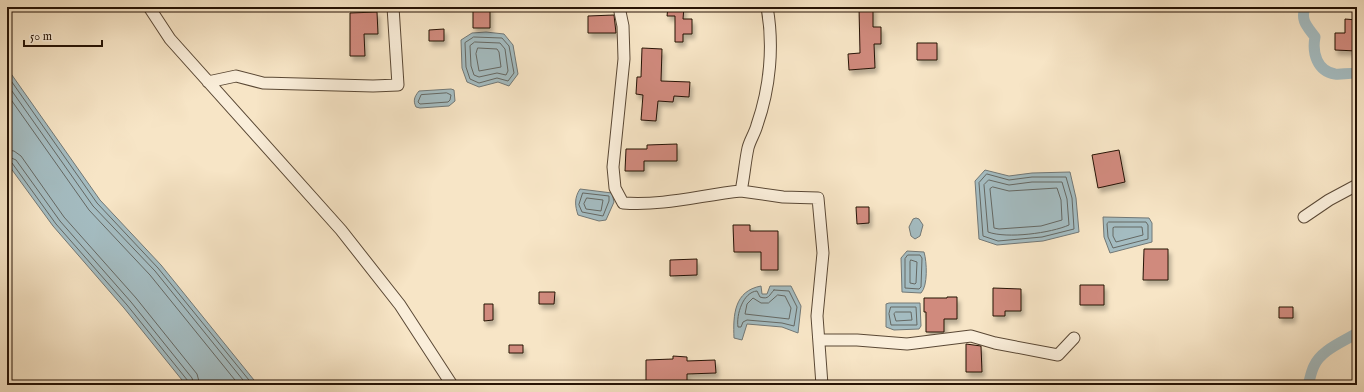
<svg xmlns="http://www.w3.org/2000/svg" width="1364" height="392" font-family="'IM FELL English',serif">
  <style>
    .water { fill: #a4bcc1; stroke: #727876 }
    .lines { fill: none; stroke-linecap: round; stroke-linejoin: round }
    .shore { stroke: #656863; stroke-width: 1 }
    .canal { stroke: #a4bcc1; stroke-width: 11 }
    .building { fill: #d08a7d; stroke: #261305; filter: url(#shadow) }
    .street-casing { stroke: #5a4835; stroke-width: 13 }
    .street { stroke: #faeeda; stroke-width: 11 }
  </style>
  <defs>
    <filter id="shadow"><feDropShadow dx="2.5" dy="4.5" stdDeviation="2" flood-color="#0004"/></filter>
  </defs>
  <rect width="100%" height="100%" fill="#f7e5c6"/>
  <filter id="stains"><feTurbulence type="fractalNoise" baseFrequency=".005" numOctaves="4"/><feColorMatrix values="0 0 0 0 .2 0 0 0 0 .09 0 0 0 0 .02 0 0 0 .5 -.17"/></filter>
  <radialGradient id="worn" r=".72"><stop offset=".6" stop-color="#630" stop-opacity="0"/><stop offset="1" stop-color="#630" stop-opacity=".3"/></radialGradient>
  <!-- water -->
  <path class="water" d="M486 32 504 34 513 45 518 74 509 86 498 82 479 87 467 82 462 68 461 40 472 33Z
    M7 68 100 200 161 265 258 385H186L124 308 53 226 7 163Z
    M451 89 454 90 455 101 449 106 420 108 416 107C413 101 414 97 419 91Z
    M985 170 1009 176 1032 173 1070 172 1076 198 1079 232 1043 241 997 245 979 239 975 181Z
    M580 189 612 193 614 202 606 220 599 221 578 215C575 206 574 198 580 189Z
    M1103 217 1149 218 1152 223V242L1110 253 1104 237Z
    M916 218 919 219 923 225 920 236 915 239 911 236 909 227 913 219Z
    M907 251 924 252C927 262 928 286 921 293L902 292 901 258Z
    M761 286 762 294H767L770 286H791L801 306 798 333 782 327 747 324 742 340 734 338C733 315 734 291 761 286Z
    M889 303H920L921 326 919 329 894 330 886 327V304Z"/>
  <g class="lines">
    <!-- shore -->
    <path class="shore" d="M474 37 502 38 509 46 514 73 508 81 497 78 479 83 470 79 466 67 465 43Z
      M475 42 500 43 505 49 508 71 506 75 497 73 479 77 474 75 471 66 470 46Z
      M478 48 497 49 499 52 501 67 479 71 476 54Z
      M7 75 97 203 158 268 253 385
      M7 84 93 206 155 271 247 385
      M447 93 451 95 450 100 448 102 420 104 418 102 421 95Z
      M7 94 89 210 150 275 239 385
      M7 150 14 151 21 156 64 217 136 298 197 374 200 385
      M7 156 16 160 60 221 131 302 192 378 194 385
      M7 161 12 163 56 224 127 305 188 381 189 385
      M987 174 1009 180 1032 177H1066L1072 198 1074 229 1042 237 998 241 983 236 979 183Z
      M989 180 1009 185 1032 182H1062L1067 199 1069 225C1051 233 1007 239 988 232L984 185Z
      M993 187 1009 191 1057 188 1061 200 1062 220 1041 226 999 229 994 228 990 189Z
      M583 193 609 196V201L603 216 582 212 579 205Z
      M587 198 603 200 601 211 586 209 584 204Z
      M1109 222H1146L1148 225V239L1113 248 1108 237 1107 224Z
      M1115 227H1142L1143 235 1116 242 1113 236V228Z
      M908 255H920L922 258 921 287 919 289 905 288V259Z
      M911 260 917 262 916 283 915 284 910 283V262Z
      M774 290 789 291 797 307 794 326 782 323 747 320 743 322 741 327H738C736 315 743 292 757 291L760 297C769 300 769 295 774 290Z
      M778 295 785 296 791 308 789 319 745 314 747 304 753 298 761 303H768Z
      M891 307H916L917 325H891L889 314Z
      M896 312H911L912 320 896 321 894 314Z"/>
    <!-- canal -->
    <path class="canal" d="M1305 7C1300 21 1308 27 1315 37 1312 53 1317 71 1335 74 1342 75 1350 72 1357 74
      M1308 385C1310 379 1311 372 1314 366 1321 350 1343 342 1357 333"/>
  </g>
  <!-- building -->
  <path class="building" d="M473 7H490V28H473Z
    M668 7H684L683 19H692V34H683V42H675V16H667Z
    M859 7H873V27H881V44H874L875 68 849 70 848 54 860 53Z
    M377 12 378 34H364L365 56H350V13Z
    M614 15 616 33H588V16Z
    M1345 19 1357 20V51L1335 50V33H1345Z
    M444 29V41H429V30Z
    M917 43H937V60H917Z
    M642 48 662 49 661 81 690 82 689 97 674 96 673 102 658 101 656 121 641 120 643 95 636 94 637 77H641Z
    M677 144V161H644V171H625L626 149H647V145Z
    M1119 150 1125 182 1098 188 1092 155Z
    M856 207H869V223L857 224Z
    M733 225H750V231H778V270H761V252H734Z
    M1144 249H1168V280H1143Z
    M697 259V275L670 276V260Z
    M1080 285H1104V305H1080Z
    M993 288 1021 289V311H1005V316H993Z
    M539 292H555L554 304H539Z
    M947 297H957V319H944V332H926V312H924V298H947Z
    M484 304H493V320L484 321Z
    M1279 307H1293V318H1279Z
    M966 344 981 346 982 372H966Z
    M509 345H523V353H509Z
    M673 356 687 357V361L715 360 716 373 687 374V384L646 385V360L673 359Z"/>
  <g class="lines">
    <!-- street casing -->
    <g class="street-casing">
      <path id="street" d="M149 7 170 39 341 230 400 305 452 385
        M619 7 623 26 624 59 613 167 615 188 623 203C665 206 701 195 741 191
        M767 7C774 46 770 88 757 125 755 133 750 140 748 148 745 162 744 177 741 191L783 197 818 198 823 253 817 316 822 385
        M208 82 236 76 263 83 373 86 398 85 393 7
        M1304 217 1329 200 1357 185
        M819 340H857L907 344 971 336 995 343 1058 355 1074 338"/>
    </g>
    <!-- street -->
    <use href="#street" class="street"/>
  </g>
  <!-- margin -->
  <rect width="1364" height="392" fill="none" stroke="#f7e5c6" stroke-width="24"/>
  <rect x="8" y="8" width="1348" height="376" fill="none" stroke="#261305" stroke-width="2"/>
  <rect x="12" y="12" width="1340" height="368" fill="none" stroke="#261305"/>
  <!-- scale -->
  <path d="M24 40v6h78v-6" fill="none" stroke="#261305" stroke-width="2"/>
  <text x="30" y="40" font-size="12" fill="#261305" stroke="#faeeda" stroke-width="3" paint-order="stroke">50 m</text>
  <rect width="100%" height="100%" filter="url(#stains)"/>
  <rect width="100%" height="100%" fill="url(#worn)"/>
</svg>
